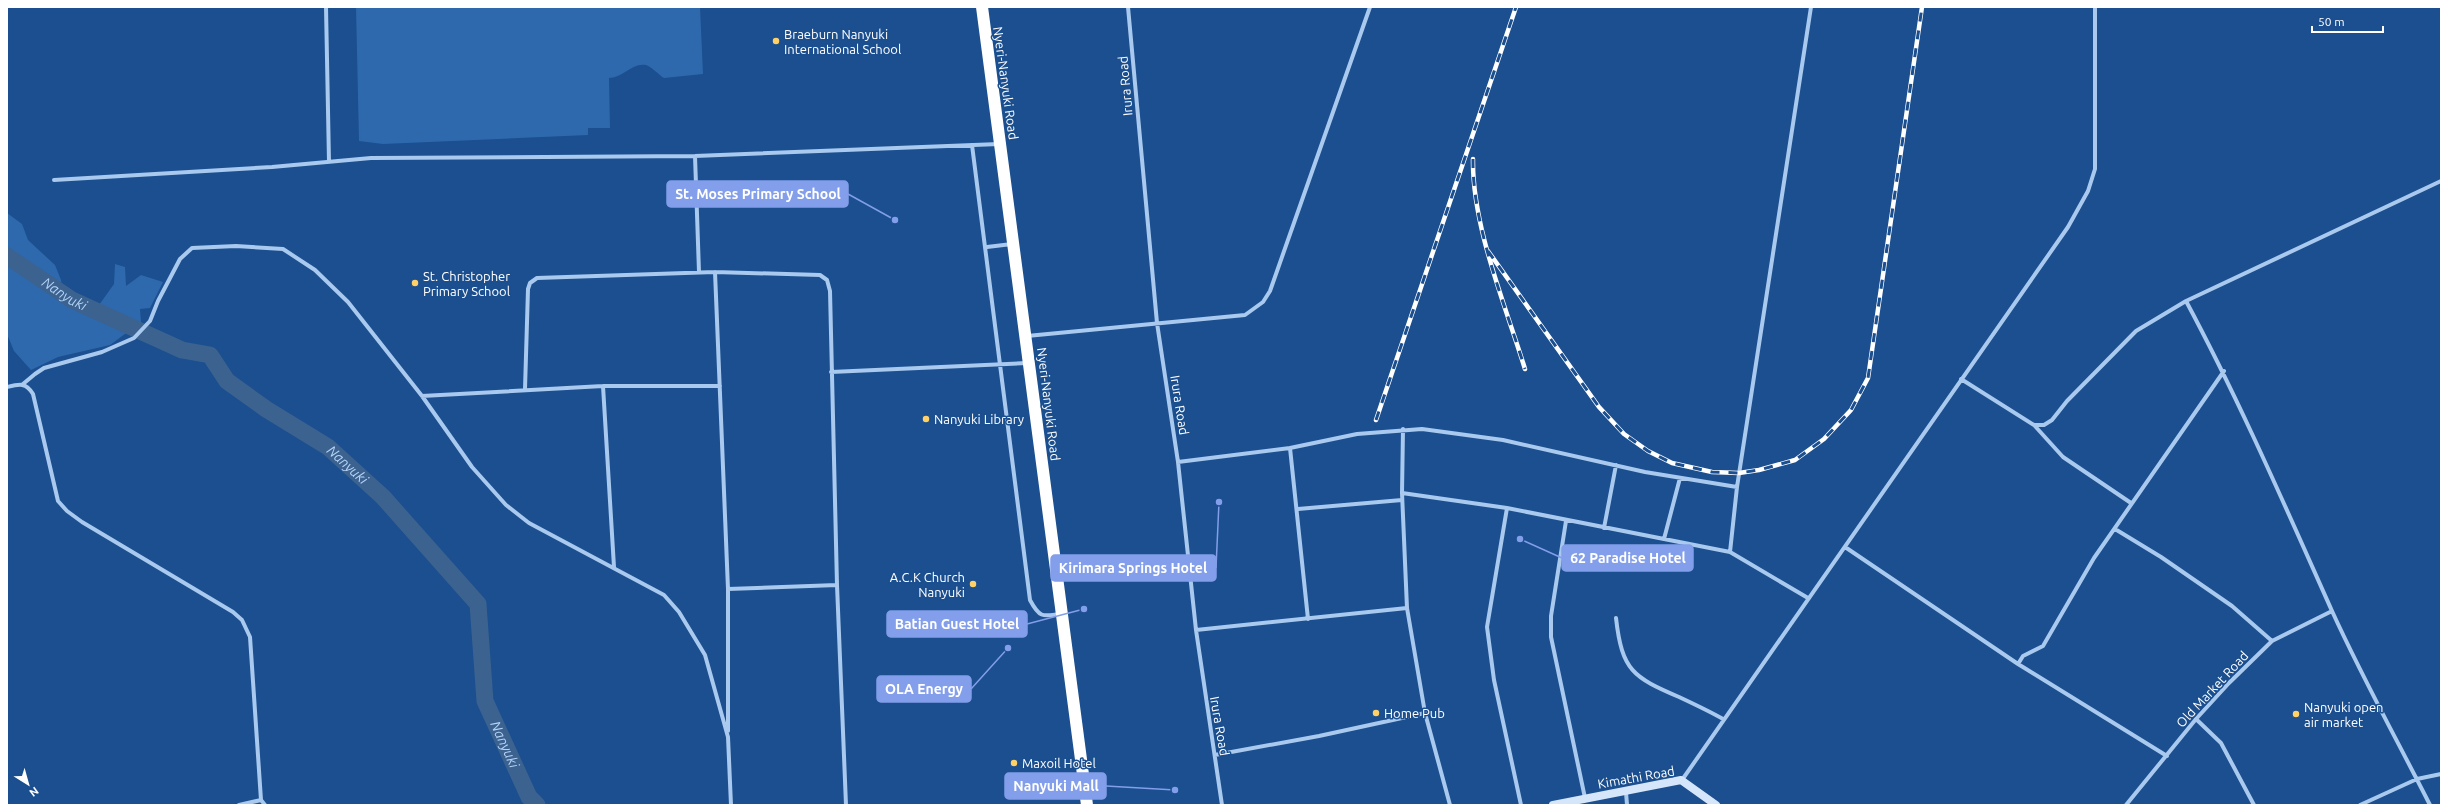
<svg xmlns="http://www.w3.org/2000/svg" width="2448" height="812" font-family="Ubuntu,sans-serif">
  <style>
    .green { fill: #2e69ad }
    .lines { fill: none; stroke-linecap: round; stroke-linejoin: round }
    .river { stroke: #3c6290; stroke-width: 17 }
    .street { stroke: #a9c9ee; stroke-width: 4 }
    .secondary { stroke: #d6e6fa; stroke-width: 8 }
    .highway { stroke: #fff; stroke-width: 12 }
    .rail-casing { stroke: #fff; stroke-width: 4.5 }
    .rail { stroke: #1b4f8f; stroke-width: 3; stroke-dasharray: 9; stroke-linecap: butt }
    .poi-dot { fill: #ffd166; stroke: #1b4f8f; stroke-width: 1.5 }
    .labels { text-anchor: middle; stroke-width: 3; stroke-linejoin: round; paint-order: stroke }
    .poi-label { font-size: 13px; fill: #fff; stroke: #1b4f8f; text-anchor: start }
    .street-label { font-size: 13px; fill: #fff; stroke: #1b4f8f }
    .water-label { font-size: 14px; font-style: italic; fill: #b5d3f5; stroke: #1b4f8f }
    .leader { fill: none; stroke: #839eea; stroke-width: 1.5 }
    .callout-dot { fill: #839eea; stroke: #1b4f8f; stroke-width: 1.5 }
    .callout { fill: #839eea; stroke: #839eea; stroke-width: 1.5 }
    .callout-label { font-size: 14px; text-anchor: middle; font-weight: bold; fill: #fff }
  </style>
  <rect width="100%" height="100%" fill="#1b4f8f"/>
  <!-- green -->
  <path class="green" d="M356 7H700L703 74 664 78C659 75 652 67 646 65 633 62 622 78 609 78L610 128H588V135L383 144 359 141Z
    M7 213 22 224 28 240 55 265 61 280 64 303 85 310 99 305 114 284 115 264 125 267 126 286 141 275 163 282 150 308 140 309 141 322 110 345 58 357 31 370 14 351 7 334Z"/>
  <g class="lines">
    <!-- river -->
    <path class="river" id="s1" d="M7 256 72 300 182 350 210 355 227 381 266 409 328 447 383 497 478 604 485 701 529 797 537 805"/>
    <!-- street -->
    <path class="street" d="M326 7 329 162
      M1128 7 1157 323 1178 462 1196 630 1222 805
      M972 145 1030 600C1039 617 1042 617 1060 614
      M695 156 699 272
      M54 180 272 167 371 158 695 156 999 144
      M987 247 1012 244
      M715 272 728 589V731
      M2186 301C2240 402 2285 506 2332 611 2362 677 2397 740 2430 805
      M1027 336 1245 315 1263 302 1270 291 1370 7
      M831 372 1027 363
      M1961 379 2034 425H2044L2052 420 2067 401 2136 331 2186 301 2441 181
      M23 384 35 374 44 368 102 352 134 338 150 321 158 301 180 259 192 248 236 246 283 249 315 270 348 302 422 396 472 467 506 505 529 523 664 595 679 612 705 655 728 737 731 805
      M603 386 614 567
      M7 387C19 384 26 382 33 394L58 501 67 511 82 522 233 612 242 620 250 637 261 800 265 805
      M525 389 528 289 530 283 537 278 715 272 820 275 827 280 830 291 837 585 846 805
      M422 396 603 386H720
      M2034 425 2063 457 2131 503
      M1403 429 1402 493 1407 608 1425 713 1450 805
      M1290 448 1357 434 1422 429 1503 440 1645 472 1737 487
      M1178 462 1290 448 1308 619
      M1402 493 1507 508 1730 552 1808 598
      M1507 508 1487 627 1494 680 1521 805
      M1298 509 1402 500
      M1566 521 1551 616V637L1585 798
      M1604 528 1616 465
      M2115 529 2161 557 2232 606 2272 641
      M1664 539 1680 478
      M1845 547 2018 664 2167 756
      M1730 552 1737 487 1811 7
      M728 589 837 585
      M1616 618C1622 671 1633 677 1679 697 1694 704 1709 711 1723 719
      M1196 630 1407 608
      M2018 664 2023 656 2043 646 2094 558 2224 371
      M2196 719 2221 743 2254 805
      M1215 755 1319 736 1425 713
      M1682 780 2068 227 2088 191 2095 169V7
      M1626 792 1627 805
      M239 805 261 800
      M2126 805 2196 719 2229 683 2272 641 2332 611
      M2360 805 2417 779 2441 774"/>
    <!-- secondary -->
    <path class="secondary" d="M1553 805 1681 780 1716 805"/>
    <!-- highway -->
    <path class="highway" d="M982 7 1087 805"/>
    <!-- rail casing -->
    <g class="rail-casing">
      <path id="rail" d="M1473 159C1472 226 1505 304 1525 369
        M1488 251 1599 407 1624 434 1648 451 1672 463 1712 472 1739 473 1759 470 1795 460 1824 439 1851 410 1868 378 1922 7
        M1376 420 1516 7"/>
    </g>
    <!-- rail -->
    <use href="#rail" class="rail"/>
  </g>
  <!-- markers -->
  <g class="poi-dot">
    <circle cx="776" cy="41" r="4"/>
    <circle cx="415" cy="283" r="4"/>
    <circle cx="926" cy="419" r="4"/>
    <circle cx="973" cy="584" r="4"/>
    <circle cx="1376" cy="713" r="4"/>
    <circle cx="2296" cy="714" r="4"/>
    <circle cx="1014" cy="763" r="4"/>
  </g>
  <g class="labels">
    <!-- poi labels -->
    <g class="poi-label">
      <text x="784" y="39">Braeburn Nanyuki<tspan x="784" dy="15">International School</tspan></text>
      <text x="423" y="281">St. Christopher<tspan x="423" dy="15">Primary School</tspan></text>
      <text x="934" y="424">Nanyuki Library</text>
      <text x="965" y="582" text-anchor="end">A.C.K Church<tspan x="965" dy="15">Nanyuki</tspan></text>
      <text x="2304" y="712">Nanyuki open<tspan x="2304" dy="15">air market</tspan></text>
      <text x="1384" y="718">Home Pub</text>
      <text x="1022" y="768">Maxoil Hotel</text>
    </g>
    <!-- street labels -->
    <g class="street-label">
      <text transform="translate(1006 83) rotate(82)" y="5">Nyeri-Nanyuki Road</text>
      <text transform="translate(1125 86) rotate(-95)" y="5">Irura Road</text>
      <text transform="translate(1049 404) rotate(83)" y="5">Nyeri-Nanyuki Road</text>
      <text transform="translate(1180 405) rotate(81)" y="5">Irura Road</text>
      <text transform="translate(2212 689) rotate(-47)" y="5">Old Market Road</text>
      <text transform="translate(1220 726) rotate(80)" y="5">Irura Road</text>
      <text transform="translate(1636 777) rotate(-10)" y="5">Kimathi Road</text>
    </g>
    <!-- water labels -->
    <g class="water-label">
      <text dy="5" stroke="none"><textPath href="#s1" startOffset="69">Nanyuki</textPath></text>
      <text dy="5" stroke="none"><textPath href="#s1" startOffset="406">Nanyuki</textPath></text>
      <text dy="5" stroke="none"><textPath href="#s1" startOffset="742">Nanyuki</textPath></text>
    </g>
  </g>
  <!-- callouts -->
  <path class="leader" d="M895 220L848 194M1520 539L1562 558M1219 502L1216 568M1084 609L1027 624M1008 648L971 689M1175 790L1106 786"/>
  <g class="callout-dot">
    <circle cx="895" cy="220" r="4"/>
    <circle cx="1520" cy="539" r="4"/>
    <circle cx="1219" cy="502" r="4"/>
    <circle cx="1084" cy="609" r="4"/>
    <circle cx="1008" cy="648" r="4"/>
    <circle cx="1175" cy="790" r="4"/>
  </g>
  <g class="callout">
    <rect x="667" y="181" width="181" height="26" rx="4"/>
    <rect x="1562" y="545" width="131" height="26" rx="4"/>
    <rect x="1051" y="555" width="165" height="26" rx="4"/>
    <rect x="887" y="611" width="140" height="26" rx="4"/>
    <rect x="877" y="676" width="94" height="26" rx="4"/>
    <rect x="1005" y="773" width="101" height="26" rx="4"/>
  </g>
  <g class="callout-label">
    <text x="758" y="199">St. Moses Primary School</text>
    <text x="1628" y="563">62 Paradise Hotel</text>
    <text x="1133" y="573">Kirimara Springs Hotel</text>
    <text x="957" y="629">Batian Guest Hotel</text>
    <text x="924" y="694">OLA Energy</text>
    <text x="1056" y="791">Nanyuki Mall</text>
  </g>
  <!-- border -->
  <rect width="2448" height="812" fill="none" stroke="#ffffff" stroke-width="16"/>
  <!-- north arrow -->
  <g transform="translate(28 784) rotate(143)" stroke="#1b4f8f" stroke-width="3" paint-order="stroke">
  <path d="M0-3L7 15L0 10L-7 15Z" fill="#ffffff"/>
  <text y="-6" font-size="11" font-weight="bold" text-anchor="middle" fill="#ffffff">N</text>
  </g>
  <!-- scale -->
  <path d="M2312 26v6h71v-6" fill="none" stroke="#ffffff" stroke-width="2"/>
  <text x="2318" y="26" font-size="12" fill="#ffffff" stroke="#1b4f8f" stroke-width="3" paint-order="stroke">50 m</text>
</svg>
